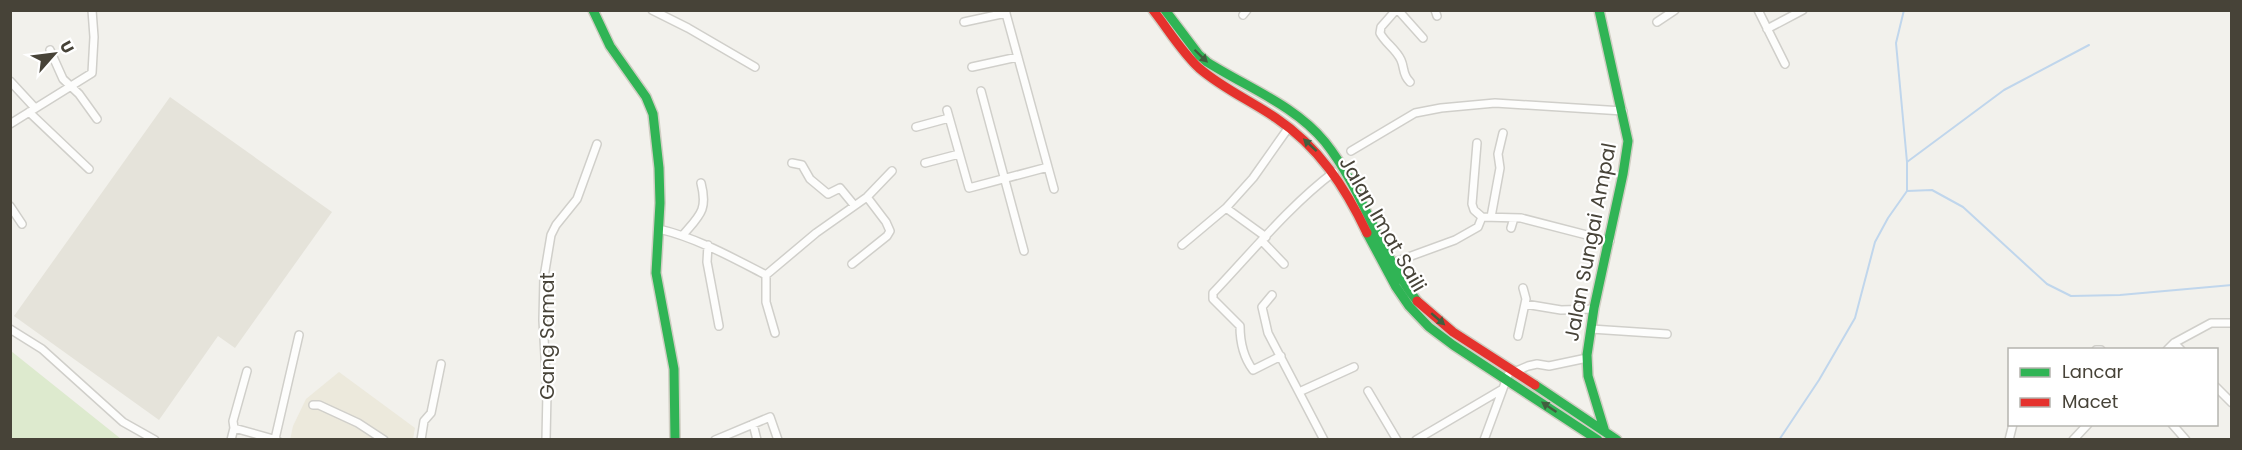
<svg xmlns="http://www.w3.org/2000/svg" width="2242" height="450" font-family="Poppins,sans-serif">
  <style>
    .residential { fill: #e5e3da }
    .education { fill: #ece9dc }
    .green { fill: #ddeace }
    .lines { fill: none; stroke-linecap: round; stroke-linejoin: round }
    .stream { stroke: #c0d6ec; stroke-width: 2 }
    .street-casing { stroke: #d0cfca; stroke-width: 10 }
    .fast-casing { stroke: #d0cec3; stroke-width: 12 }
    .jam-casing { stroke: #d0cec3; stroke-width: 12 }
    .street { stroke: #fdfdfc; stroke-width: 7 }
    .fast { stroke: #30b455; stroke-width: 9 }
    .jam { stroke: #e5322d; stroke-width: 9 }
    .oneway { fill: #415f3f }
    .labels { text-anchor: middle; stroke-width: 4.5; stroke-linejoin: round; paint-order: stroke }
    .street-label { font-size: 20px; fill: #474338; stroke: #fff }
  </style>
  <rect width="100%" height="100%" fill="#f2f1ec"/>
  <!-- residential -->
  <path class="residential" d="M170 97 332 212 235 348 218 336 159 420 14 316Z"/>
  <!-- education -->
  <path class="education" d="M339 372 415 428 413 439 290 440 293 426 306 399Z"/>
  <!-- green -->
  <path class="green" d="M11 351 121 439H11Z"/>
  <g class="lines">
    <!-- stream -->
    <path class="stream" d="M1904 10 1896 43 1907 162V191
      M1907 162 2004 90 2089 45
      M1779 440 1819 380 1855 318 1875 242 1888 218 1907 191 1932 190 1963 207 2047 284 2071 296 2120 295 2232 285"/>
    <!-- street casing -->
    <g class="street-casing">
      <path id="street" d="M652 10 688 28 755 67
        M1005 10 1054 189
        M1396 10 1381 27 1380 33C1385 43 1396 49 1401 60 1405 69 1402 74 1410 82
        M1398 10 1423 38
        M1435 10 1437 16
        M1758 10 1785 64
        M1243 15 1247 10
        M964 22 1006 13
        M1657 22 1675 10
        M1767 29 1803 10
        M50 50 63 79 79 94 97 119
        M972 67 1018 57
        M10 81 35 108
        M981 91 1024 251
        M947 110 969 188 1048 167
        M29 112 89 169
        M10 124 92 73 94 37 92 10
        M916 127 949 118
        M1477 143 1472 204 1474 210 1482 217
        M1351 151 1415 113 1441 108 1495 103 1623 111
        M792 163 802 165 810 179 828 194 840 188 854 205
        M925 163 959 154
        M10 206 22 224
        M1482 217 1521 218 1610 241
        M1491 217 1500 168 1498 154 1503 133
        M1511 228 1514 218
        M659 229C697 238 731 257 766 275V302L775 333
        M683 235C700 215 708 210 701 183
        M1266 237 1226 208 1253 178 1289 127
        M1262 241 1284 264
        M708 245 707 262 719 326
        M1182 245 1226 208
        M1392 263 1455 240 1478 227 1482 217
        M852 264 887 236 890 231 886 222 867 197
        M766 275 816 233 867 197 892 171
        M1272 295 1262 307 1268 333 1324 440
        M1525 304 1561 310 1594 309
        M10 329 42 349 123 422 155 440
        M1591 329 1667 334
        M1518 336 1526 299 1523 288
        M2174 343 2211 323H2232
        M2096 350H2101
        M2167 350 2174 343 2181 350
        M1281 356 1253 370C1244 358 1240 341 1240 326L1213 299V293C1252 252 1289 206 1334 172
        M247 371 233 421 234 428 277 440
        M1514 372 1528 366 1537 364 1549 366 1587 358
        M2216 387 2232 403
        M1368 391 1397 440
        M1299 392 1354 367
        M313 405H319L358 423 384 440
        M753 424 757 440
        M2172 424 2186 440
        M275 439 299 335
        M231 440 234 428
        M421 440 424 421 431 413 441 364
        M546 440 547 392 543 320 544 277 551 235 556 225 577 199 597 144
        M715 440 770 417 778 440
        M1416 440 1501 390
        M1484 440 1508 375
        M2009 440 2013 424
        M2073 440 2088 424"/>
    </g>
    <!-- fast casing -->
    <g class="fast-casing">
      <path id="fast" d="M593 10 610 46 646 97 653 114 659 168 660 203 656 273 674 369 675 440
        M1165 10 1199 55 1207 62C1246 87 1295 105 1325 142 1363 190 1379 252 1417 301
        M1599 10 1628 141 1623 174 1594 308 1587 355 1588 376 1605 432
        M1367 233 1396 287 1409 306 1429 327 1453 345 1598 440
        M1535 385 1617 440"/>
    </g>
    <!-- jam casing -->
    <g class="jam-casing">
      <path id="jam" d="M1153 10C1168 29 1181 51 1199 68 1222 88 1251 101 1276 118 1319 147 1345 187 1367 233
        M1417 301 1453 332 1535 385"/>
    </g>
    <!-- street -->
    <use href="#street" class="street"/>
    <!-- fast -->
    <use href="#fast" class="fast"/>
    <!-- jam -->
    <use href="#jam" class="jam"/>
  </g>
  <!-- one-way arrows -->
  <defs><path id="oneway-solid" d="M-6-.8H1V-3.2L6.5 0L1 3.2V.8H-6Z" transform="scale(1.5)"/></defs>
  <g class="oneway">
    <use href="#oneway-solid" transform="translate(1201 56) rotate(44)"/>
    <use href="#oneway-solid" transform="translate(1310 145) rotate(-137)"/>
    <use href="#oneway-solid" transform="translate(1438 319) rotate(41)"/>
    <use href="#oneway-solid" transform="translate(1549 407) rotate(-146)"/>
  </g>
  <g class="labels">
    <!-- street labels -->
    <g class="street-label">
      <text transform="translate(1383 224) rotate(60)" y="7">Jalan Imat Saili</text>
      <text transform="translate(1590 242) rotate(-79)" y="7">Jalan Sungai Ampal</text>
      <text transform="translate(547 336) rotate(-90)" y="7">Gang Samat</text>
    </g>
  </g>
  <!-- border -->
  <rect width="2242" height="450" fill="none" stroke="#474338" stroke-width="24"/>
  <!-- legend -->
  <rect x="2008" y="348" width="210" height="78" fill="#ffffff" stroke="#b5b4af" stroke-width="1.5"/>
  <rect x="2020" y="368" width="30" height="9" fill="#30b455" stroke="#b5b4af" stroke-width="1.5"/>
  <text x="2062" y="378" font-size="18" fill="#474338">Lancar</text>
  <rect x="2020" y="398" width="30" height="9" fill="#e5322d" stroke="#b5b4af" stroke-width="1.5"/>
  <text x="2062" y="408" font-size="18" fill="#474338">Macet</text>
  <!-- north arrow -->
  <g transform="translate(54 54) rotate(62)" stroke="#ffffff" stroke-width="4.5" paint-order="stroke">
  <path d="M0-4.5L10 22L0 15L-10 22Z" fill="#474338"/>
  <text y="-9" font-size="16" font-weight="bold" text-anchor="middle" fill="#474338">U</text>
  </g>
</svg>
